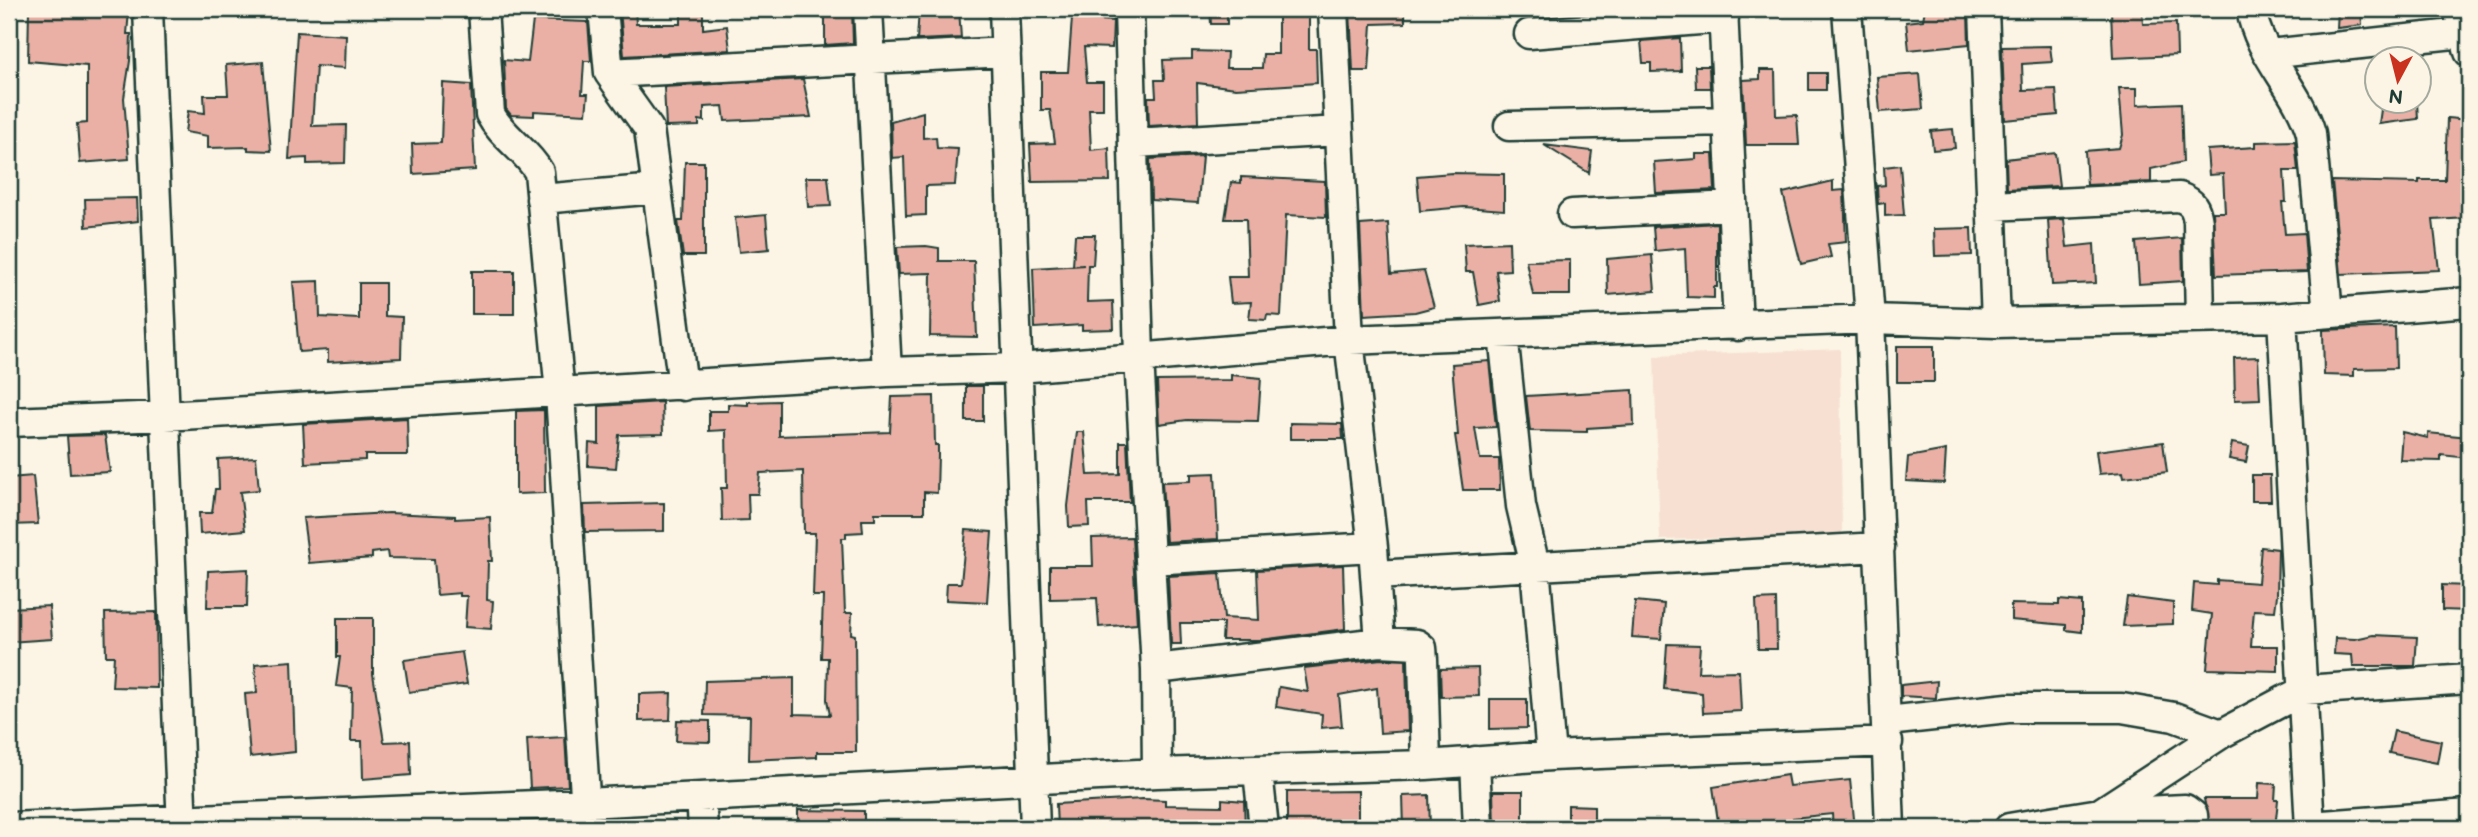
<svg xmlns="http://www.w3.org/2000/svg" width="2478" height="837" font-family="'Balsamiq Sans',sans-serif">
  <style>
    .built { fill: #f7e0d2 }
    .building { fill: #eab0a5; stroke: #1f3d34; stroke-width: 2 }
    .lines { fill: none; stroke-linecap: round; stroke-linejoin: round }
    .minor-casing { stroke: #1f3d34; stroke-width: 33 }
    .minor { stroke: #fcf5e5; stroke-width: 28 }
  </style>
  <rect width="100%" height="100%" fill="#fcf5e5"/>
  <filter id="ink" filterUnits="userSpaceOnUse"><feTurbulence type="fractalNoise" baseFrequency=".0143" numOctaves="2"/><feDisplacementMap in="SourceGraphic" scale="14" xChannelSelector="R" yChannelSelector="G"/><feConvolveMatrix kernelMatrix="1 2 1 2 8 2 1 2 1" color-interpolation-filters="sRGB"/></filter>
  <g filter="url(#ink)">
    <!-- built -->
    <path class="built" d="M1840 349 1842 535 1660 540 1654 356Z"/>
    <!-- building -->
    <path class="building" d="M29 9 129 11 127 34H131L130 61 124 98 129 159 80 163 77 124 87 123V66L28 61Z
      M620 9H635L636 24H681V13H703V29L727 26 730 50 624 56Z
      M825 9H852L853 43 825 45Z
      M919 9H959L961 38 917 40Z
      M1210 9H1227V24H1211Z
      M1278 9H1309V49H1316L1317 83 1236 88 1197 83 1198 123 1149 126 1148 97H1156L1155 80H1164L1163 60 1192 59V51L1227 52 1226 68H1262L1263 54H1278Z
      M1360 9 1405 10V23L1372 24 1369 71H1353L1350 10Z
      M1925 9H1952L1953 14 1968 13 1969 44 1909 50 1906 22 1923 20Z
      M2142 9 2143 24 2176 23 2177 55 2113 58 2111 11Z
      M2338 9H2361L2362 25 2337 28Z
      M1072 18 1113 21 1112 48 1084 47 1087 82H1103V109H1089L1091 150 1109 148 1110 181 1032 182 1030 144 1055 143 1050 110H1041V72H1068Z
      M533 20 588 22 591 61H584L582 94H588L586 114 534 111V116L511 115 506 109 504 60 528 62Z
      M297 32 346 35 345 68 316 66 312 126 346 125 345 163 307 164V158L289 159Z
      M1680 38 1681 71 1651 72V63H1643L1641 41Z
      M2050 46 2052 62 2022 64 2023 90 2056 89 2058 115 2005 120 2002 47Z
      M263 62 271 151 248 150V147L208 148V136L185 132 188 111 205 113 204 95H228L226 65Z
      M1695 66H1709L1710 88H1696Z
      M1760 70H1775L1776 116 1797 115 1799 145H1746L1743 80 1760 79Z
      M1809 73H1826V90H1809Z
      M1920 74 1923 109 1880 112 1877 77Z
      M803 79 811 117 725 121 723 106 704 107V121L699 120V126L666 127 664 87Z
      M443 83 471 85 475 170 413 174 412 144 441 143Z
      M2119 88H2137V105L2181 103 2183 162 2151 169V182L2087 185 2085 151 2119 148 2123 135Z
      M2382 102H2417L2418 119 2379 124Z
      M923 112V138L936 137 937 148 958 149 955 185 926 186V215L906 216 904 157 892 158 891 121Z
      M2447 118 2469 120V218L2433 220 2439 270 2341 274 2332 181 2419 183V180H2445Z
      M1953 129 1955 148 1933 150 1931 131Z
      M2295 141 2298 171H2284L2286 202H2282L2285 234 2304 233 2307 272 2216 275 2213 212H2225L2223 174 2209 175 2207 150 2256 147V142Z
      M1544 145 1592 151 1589 173Z
      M2055 153 2059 186 2007 189 2006 159Z
      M1696 154H1713L1715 190 1656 193 1654 162 1696 159Z
      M1202 156 1198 203 1151 200 1150 159Z
      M685 162H704V256H683L678 221H683Z
      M1900 165 1904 215 1885 216V203L1878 204 1877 186 1885 185 1884 167Z
      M1452 173 1504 174V210L1464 207 1420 211 1417 176Z
      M806 177H828L831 206 808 207Z
      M1241 177 1325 181 1326 217 1286 215 1281 316 1267 315 1266 320 1249 319 1251 302 1231 303 1228 277H1248L1246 219H1225L1231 182 1241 183Z
      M1833 181V191L1844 190 1846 242 1828 244 1831 257 1801 264 1783 193Z
      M137 198 138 221 86 227 85 199Z
      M766 215 769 249 739 252 735 218Z
      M2064 219 2067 247 2094 244 2096 283 2052 285 2048 220Z
      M1388 223 1391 274 1424 271 1434 307 1415 312 1364 315 1360 225Z
      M1717 223V287H1714V298L1687 297 1685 248 1655 251 1653 227Z
      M1971 228 1972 255 1935 256 1934 229Z
      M1075 235H1095L1093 265H1088L1087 302 1113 301 1114 329 1082 330V325L1035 328 1033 268 1084 265 1073 266Z
      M2182 238 2183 281 2139 284 2136 242Z
      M1509 242 1510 270 1496 271 1500 301 1479 305 1473 272H1466L1464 244Z
      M926 246 939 248V261H974L977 337 930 336 931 273 899 274 897 247Z
      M1652 255 1655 291 1608 295 1607 259Z
      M1570 260V295H1533L1526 261Z
      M472 271H514V314H472Z
      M319 281 320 317 359 319V283H385V316L402 317 401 358 328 362V350L299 352 293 282Z
      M2395 327 2396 368 2354 369V376L2324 375 2323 330Z
      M1897 346H1934V382H1897Z
      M2258 357 2260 399 2235 400 2234 358Z
      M1489 361 1496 427 1475 428 1480 459H1499L1500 490H1463L1455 435H1458L1452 364Z
      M1231 375 1261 378 1258 421 1187 420 1159 424 1157 381 1231 380Z
      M966 386H983V421H966Z
      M1633 390 1634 425 1587 428V432L1530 431 1526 396Z
      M934 396 935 445H938V455L937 493 924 492V513H875V520H862L863 532 846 533V538H842L845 613H852L851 634 855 635 856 752H817V757L749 760 750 716 704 715 705 681 794 678V714L830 715 827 700 828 658H821L823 596H813L815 533H804L803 471 760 473 758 494H748L749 520 722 521 721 488H727L726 430 709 431V411H728V404L748 405V402L779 401V436L890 432 892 397Z
      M662 402 663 434 619 435 616 468 588 466 589 443 599 444V406Z
      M544 410 545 493 516 494V411Z
      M407 418 408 455H365V460L305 463 303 424Z
      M1290 423 1342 424 1343 439H1290Z
      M1077 432H1084L1088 475 1120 474V442H1127L1130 502H1088L1089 526 1069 527 1068 506Z
      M2402 432 2428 438V433L2469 437V458L2441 455V461L2400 460Z
      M105 435 110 472 70 474 67 436Z
      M2163 442 2167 472 2124 477 2123 472 2099 474 2096 451Z
      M2232 443 2249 446 2246 462 2229 459Z
      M1946 450 1944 483 1906 481 1908 457Z
      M256 457 259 490 240 492 245 530 200 534 199 513H212L215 489H219L218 459Z
      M1215 473 1218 539 1166 542 1162 482 1191 481V474Z
      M2252 475H2270L2271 501H2252Z
      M33 476 38 524 9 525V478Z
      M664 503V531L585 532 584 505Z
      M389 513 455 516V519L490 517 492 561H488L487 600 493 601 491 629 465 627 467 596H460V593L437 595 434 559 388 558 387 551 372 553V558L309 563 303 518Z
      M966 530 992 532 987 602 946 600 947 583H961Z
      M1132 537 1137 624 1099 627 1097 598 1050 599V566H1093L1092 538Z
      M2261 547 2278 549 2277 595 2275 611 2254 610 2251 646H2278V671L2207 669 2212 614 2192 611 2194 583 2217 585V580L2258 583Z
      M1343 565 1345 629 1260 640H1222L1223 623H1180L1181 644H1171L1168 576 1220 573 1224 618 1259 620 1257 570Z
      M248 569 247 607H207L208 571Z
      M2442 585 2469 586V611L2442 610Z
      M2127 597 2173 603V624L2123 626Z
      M1776 599 1777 649H1758L1756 600Z
      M2059 600 2082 602V632L2066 630V625L2011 620V604L2059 605Z
      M1635 601 1664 604 1661 639 1632 637Z
      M49 606 52 639 9 642V608Z
      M156 612 157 688 112 687 114 656H106L105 613Z
      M337 618H373V674L384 742 410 741 411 775 363 779 362 741H351L352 688 336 686 340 657H337Z
      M2373 635 2417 637 2415 666H2353L2352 655 2334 654 2335 638 2355 639Z
      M1667 644 1700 645 1698 672 1739 671 1741 711 1703 713 1702 693 1664 689Z
      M462 652 467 684 409 692 404 660Z
      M1381 659 1406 660 1408 731 1380 733 1377 688 1339 695 1342 726 1321 728 1322 714 1276 707 1279 687 1308 692 1304 668Z
      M292 661 295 752 250 757 245 694 257 693 255 664Z
      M1478 668 1479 696 1441 697 1440 669Z
      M1937 681 1936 698 1901 696V685Z
      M671 693 670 720 639 721V694Z
      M1490 699H1527V728L1490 729Z
      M677 720 710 721V742L676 741Z
      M2394 731 2441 741 2437 763 2389 753Z
      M565 737 568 786 530 788 527 739Z
      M1787 775 1789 786 1850 780 1855 828H1833L1832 814 1793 818 1794 828H1719L1713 787Z
      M2259 783 2276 784 2275 800H2278L2275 828H2210L2204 799H2258Z
      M1358 791V828H1287V792Z
      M1493 791H1523V828H1494Z
      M1429 795 1430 828H1404L1403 796Z
      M1143 799 1165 800V805L1222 806V799L1244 801 1245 828H1057L1056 804Z
      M1568 805 1594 806V828H1568Z
      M798 810 864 811V828H798Z"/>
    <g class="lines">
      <!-- minor casing -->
      <g class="minor-casing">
        <path id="minor" d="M148 9 182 828
          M483 9 490 114C502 137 526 149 539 172L560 393 587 828
          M603 9 609 73 649 129 683 386
          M868 9 887 372
          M1004 9 1035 828
          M1129 9 1139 357 1156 669 1157 773
          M1333 9 1349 340 1373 547 1380 642
          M1723 9 1738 326
          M1847 9 1870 319 1890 828
          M1984 9 1996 323
          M2251 9C2258 55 2298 88 2311 133L2328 313
          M2458 9 2469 52
          M1529 34 1724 18
          M2269 54 2463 33
          M609 73 1006 52
          M1509 126 1729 121
          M1135 143 1339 131
          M541 199 657 189
          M1991 206 2179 197C2193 202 2196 208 2198 222L2200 319
          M1572 214 1732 206
          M2282 317 2310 828
          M1503 334 1521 506 1535 566 1551 756
          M9 422 165 416 887 372 1019 368 1349 340 1870 319 1996 323 2282 317 2469 302
          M1150 560 1373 547
          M1375 575 1880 547
          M1156 669 1380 642 1417 644 1422 648 1423 659 1426 765
          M1887 721 2008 708H2122L2174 717 2221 734
          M1475 761 1478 828
          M1258 772 1264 828
          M701 797 703 828
          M2102 813 2185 809 2193 815 2194 828
          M2310 826 2469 814
          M9 827 585 803 1157 773 1426 765 1551 756 1888 742
          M2009 828 2100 813 2221 734 2304 690 2469 679"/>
      </g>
      <!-- minor -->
      <use href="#minor" class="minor"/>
    </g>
  </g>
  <!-- margin -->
  <rect width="2478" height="837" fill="none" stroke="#fcf5e5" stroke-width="35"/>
  <rect x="18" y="18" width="2443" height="802" fill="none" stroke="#1f3d34" stroke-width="2.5" filter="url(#ink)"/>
  <!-- north arrow -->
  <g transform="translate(2398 80) rotate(187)"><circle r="33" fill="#fcf5e5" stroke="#a4ab9e" stroke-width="2"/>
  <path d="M0-5L12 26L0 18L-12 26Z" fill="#c8321e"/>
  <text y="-10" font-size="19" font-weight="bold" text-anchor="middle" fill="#1f3d34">N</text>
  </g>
</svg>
